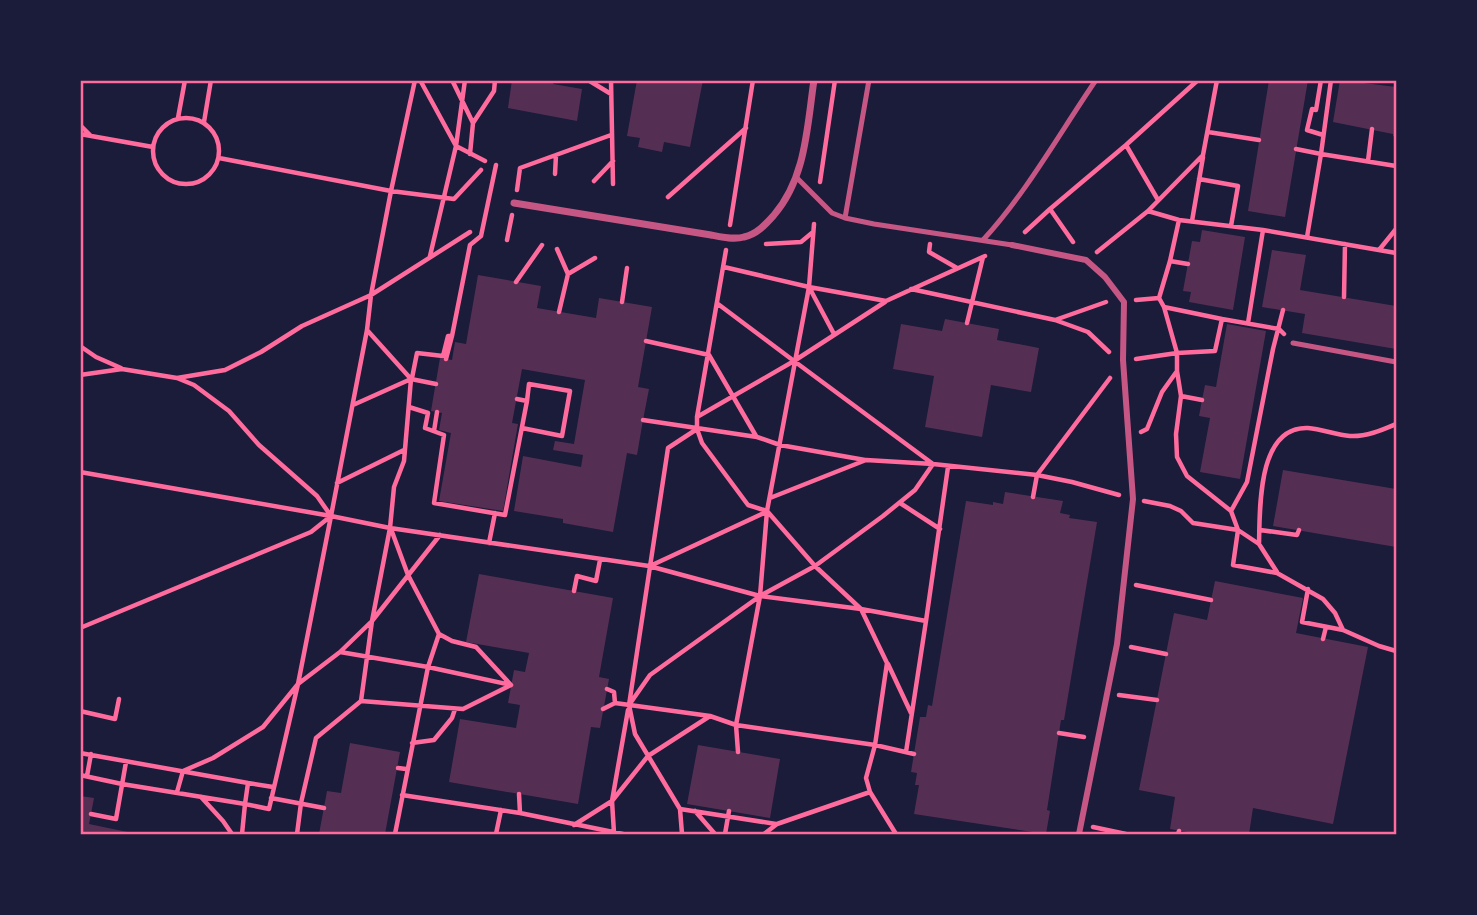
<svg xmlns="http://www.w3.org/2000/svg" width="1477" height="915" font-family="'Source Sans 3',sans-serif">
  <style>
    .building { fill: #542f53 }
    .lines { fill: none; stroke-linecap: round; stroke-linejoin: round }
    .path { stroke: #ff6b9d; stroke-width: 4.5 }
    .service { stroke: #c65784; stroke-width: 5 }
    .pedestrian { stroke: #c65784; stroke-width: 6 }
    .minor { stroke: #c65784; stroke-width: 7 }
    .neatline { fill: none; stroke: #ff6b9d; stroke-width: 2.5 }
  </style>
  <rect width="100%" height="100%" fill="#1b1b3a"/>
  <!-- building -->
  <path class="building" d="M512 80H554L553 84 582 89 577 121 508 108Z
    M637 80H703L690 147 664 142 662 152 638 147 640 138 627 136Z
    M1269 80H1308L1285 217 1248 211Z
    M1340 80 1396 87V137L1393 136V134L1333 122Z
    M1202 230 1245 237 1233 310 1189 302 1191 292 1183 291 1192 241 1200 242Z
    M1272 250 1306 255 1300 290 1396 306V349L1302 333 1305 314 1262 307Z
    M478 275 541 286 537 308 596 318 599 298 652 307 638 387 649 389 643 420 637 455 627 453 613 532 563 523V519L514 511 523 456 581 467 583 455 553 450 555 441 574 444 585 380 522 369 512 423 518 424 503 511 439 501 451 433 439 430 442 413 431 411 440 358 452 360 455 342 466 344Z
    M945 319 999 329 997 340 1039 348 1031 392 991 385 982 437 925 427 934 376 893 369 901 324 942 331Z
    M1227 324 1266 331 1240 479 1200 472 1210 418 1199 416 1202 400 1205 385 1216 387Z
    M1283 470 1396 489V547L1273 526Z
    M1005 492 1063 501 1060 513 1070 515 1069 518 1097 522 1064 720H1061L1047 810 1050 811 1046 834 914 814 919 785H915L917 773 911 772 920 717H926L928 705 932 706 966 501 993 505V502L1003 504Z
    M479 574 613 598 599 677 609 679 600 728 591 727 578 804 449 782 460 719 516 728 520 705 508 703 514 670 525 672 529 653 466 642Z
    M1215 581 1303 598 1296 633 1368 647 1333 824 1253 808 1249 834H1199L1170 829 1175 797 1139 790 1174 613 1207 620Z
    M350 743 400 752 385 834H319L327 791 341 793Z
    M698 745 780 759 770 818 687 804Z
    M80 796 94 798 89 824 137 834H80Z"/>
  <g class="lines">
    <!-- path -->
    <path class="path" d="M415 80 391 191 454 199 481 170
      M420 80 456 146 485 161
      M452 80 473 123 470 154
      M588 80 611 94
      M611 80 613 184
      M1321 80 1316 110 1312 109 1307 130 1323 135
      M153 151a33 33 0 1 1 66 0a33 33 0 1 1-66 0Z
      M178 118 185 80
      M204 122 211 80
      M473 123 494 91 495 80
      M80 125 90 135
      M1208 132 1259 140
      M80 134 153 147
      M1126 145 1158 200
      M1296 149 1321 154 1331 80
      M1368 161 1372 129
      M555 174 556 155
      M1199 179 1238 186 1231 226
      M594 181 613 161
      M820 182 835 80
      M517 190 520 168 611 135
      M668 197 746 128
      M1050 209 1073 242
      M1148 211 1179 220 1263 230 1396 253
      M1179 220 1170 261 1159 298 1164 307 1177 353 1215 351 1222 319 1279 329 1284 334
      M1192 221 1203 157
      M814 224 809 287 834 334
      M730 225 753 80
      M1025 232 1050 209 1126 145 1198 80
      M1307 237 1321 154 1396 166
      M507 240 512 215
      M766 244 801 242 813 232
      M930 244 929 252 957 268
      M557 249 568 274 559 312
      M1379 250 1396 229
      M1097 252 1148 211 1203 155 1217 80
      M430 256 456 146 465 80
      M1170 261 1188 264
      M724 267 809 287
      M568 274 595 258
      M516 282 542 245
      M911 289 1055 320 1106 302
      M1344 297 1345 244
      M1136 300 1159 298
      M622 302 627 268
      M718 304 794 361 885 302
      M1164 307 1222 319
      M1055 320 1088 332 1109 352
      M967 323 983 257
      M1248 323 1263 230
      M646 341 709 355 756 436
      M80 346 96 357 121 368
      M446 359 452 336
      M1136 359 1177 353V371L1162 392 1147 429 1141 432
      M1177 371 1181 396 1176 434 1177 457 1187 476 1231 511 1238 530 1259 544 1277 572
      M80 375 122 369 177 378 225 370 261 352 302 326 371 295 470 232
      M177 378 194 385 229 411 259 445 317 496 331 516 390 528 649 566 760 596 736 725 710 716 615 703 603 709
      M412 378 417 353 443 356 448 336H452L470 245 481 236 496 165
      M1181 396 1202 400
      M353 405 411 379 436 384
      M409 407 428 413 425 428 444 435 434 503 505 515 527 401 517 399
      M697 417 794 361 933 464 915 490 883 516 815 566 760 596 650 675 629 705 668 448 697 429V417L726 250
      M643 420 757 437 780 445 865 460
      M522 428 562 436 570 391 529 384 527 401
      M697 429 702 443 748 505 767 511 815 566 861 609 887 663 875 745 866 778 870 792
      M434 431 437 412
      M948 467 926 621 861 609 760 596 767 511 809 287 886 301 985 256
      M80 472 331 516 298 684 269 809 245 804 248 783 273 787
      M337 483 404 450
      M1033 497 1037 475 1110 378
      M770 498 866 460 933 464 1037 475 1072 482 1119 495
      M1144 501 1170 506 1181 511 1193 523 1238 530 1233 565 1277 573 1323 599 1335 613 1343 630 1379 646 1396 651
      M900 503 940 529
      M1231 511 1247 482 1273 349 1283 310
      M391 529 408 575 439 634 452 641 476 647 511 685
      M1260 530 1297 535 1299 530
      M489 543 495 513
      M1259 544C1260 509 1257 426 1308 428 1322 429 1336 435 1350 436 1366 437 1382 430 1396 424
      M650 566 766 512
      M1136 585 1211 600
      M1308 589 1302 622 1343 630
      M574 591 577 576 596 581 600 560
      M80 628 311 532 331 516 367 330 371 295 391 191 219 158
      M1323 639 1326 627
      M1131 647 1166 654
      M888 664 911 713
      M607 689 614 692 615 703
      M1119 695 1157 700
      M361 701 372 621 390 528 394 487 404 461 411 379 367 330
      M629 705 635 734 680 809 682 834
      M80 711 115 719 119 699
      M1059 733 1084 737
      M412 743 434 740 452 718 455 709
      M738 752 736 725 875 745 914 754
      M906 752 926 621
      M80 753 248 783
      M398 768 406 769
      M80 775 122 784 245 804 242 834
      M87 776 91 754
      M177 792 183 771 213 758 263 727 298 684 340 652 372 621 440 535
      M519 794 520 813
      M402 795 520 813 623 834
      M201 797 223 821 232 834
      M271 798 324 808
      M680 809 776 824
      M695 811 715 834
      M91 814 116 819 126 762
      M574 825 612 801 628 710
      M1093 827 1126 834
      M614 833 612 801 648 756 710 716
      M297 834 301 803 316 738 361 701 463 709 511 685 428 667 340 652
      M395 834 428 667 439 634
      M496 834 501 810
      M725 834 729 811
      M764 834 777 824 870 792 896 834
      M1178 834 1179 831"/>
    <!-- service -->
    <path class="service" d="M797 178 832 213 845 218 874 224 1012 245
      M845 218 869 80
      M983 240C1027 192 1059 134 1096 80
      M1293 343 1396 362"/>
    <!-- pedestrian -->
    <path class="pedestrian" d="M1012 245 1086 260 1105 277 1124 302 1123 360 1133 499 1117 644 1079 834"/>
    <!-- minor -->
    <path class="minor" d="M514 203 711 235C721 237 734 240 744 237 757 234 765 225 774 215 806 178 807 127 814 80"/>
  </g>
  <!-- border -->
  <rect width="1477" height="915" fill="none" stroke="#1b1b3a" stroke-width="164"/>
  <rect x="82" y="82" width="1313" height="751" class="neatline"/>
</svg>
